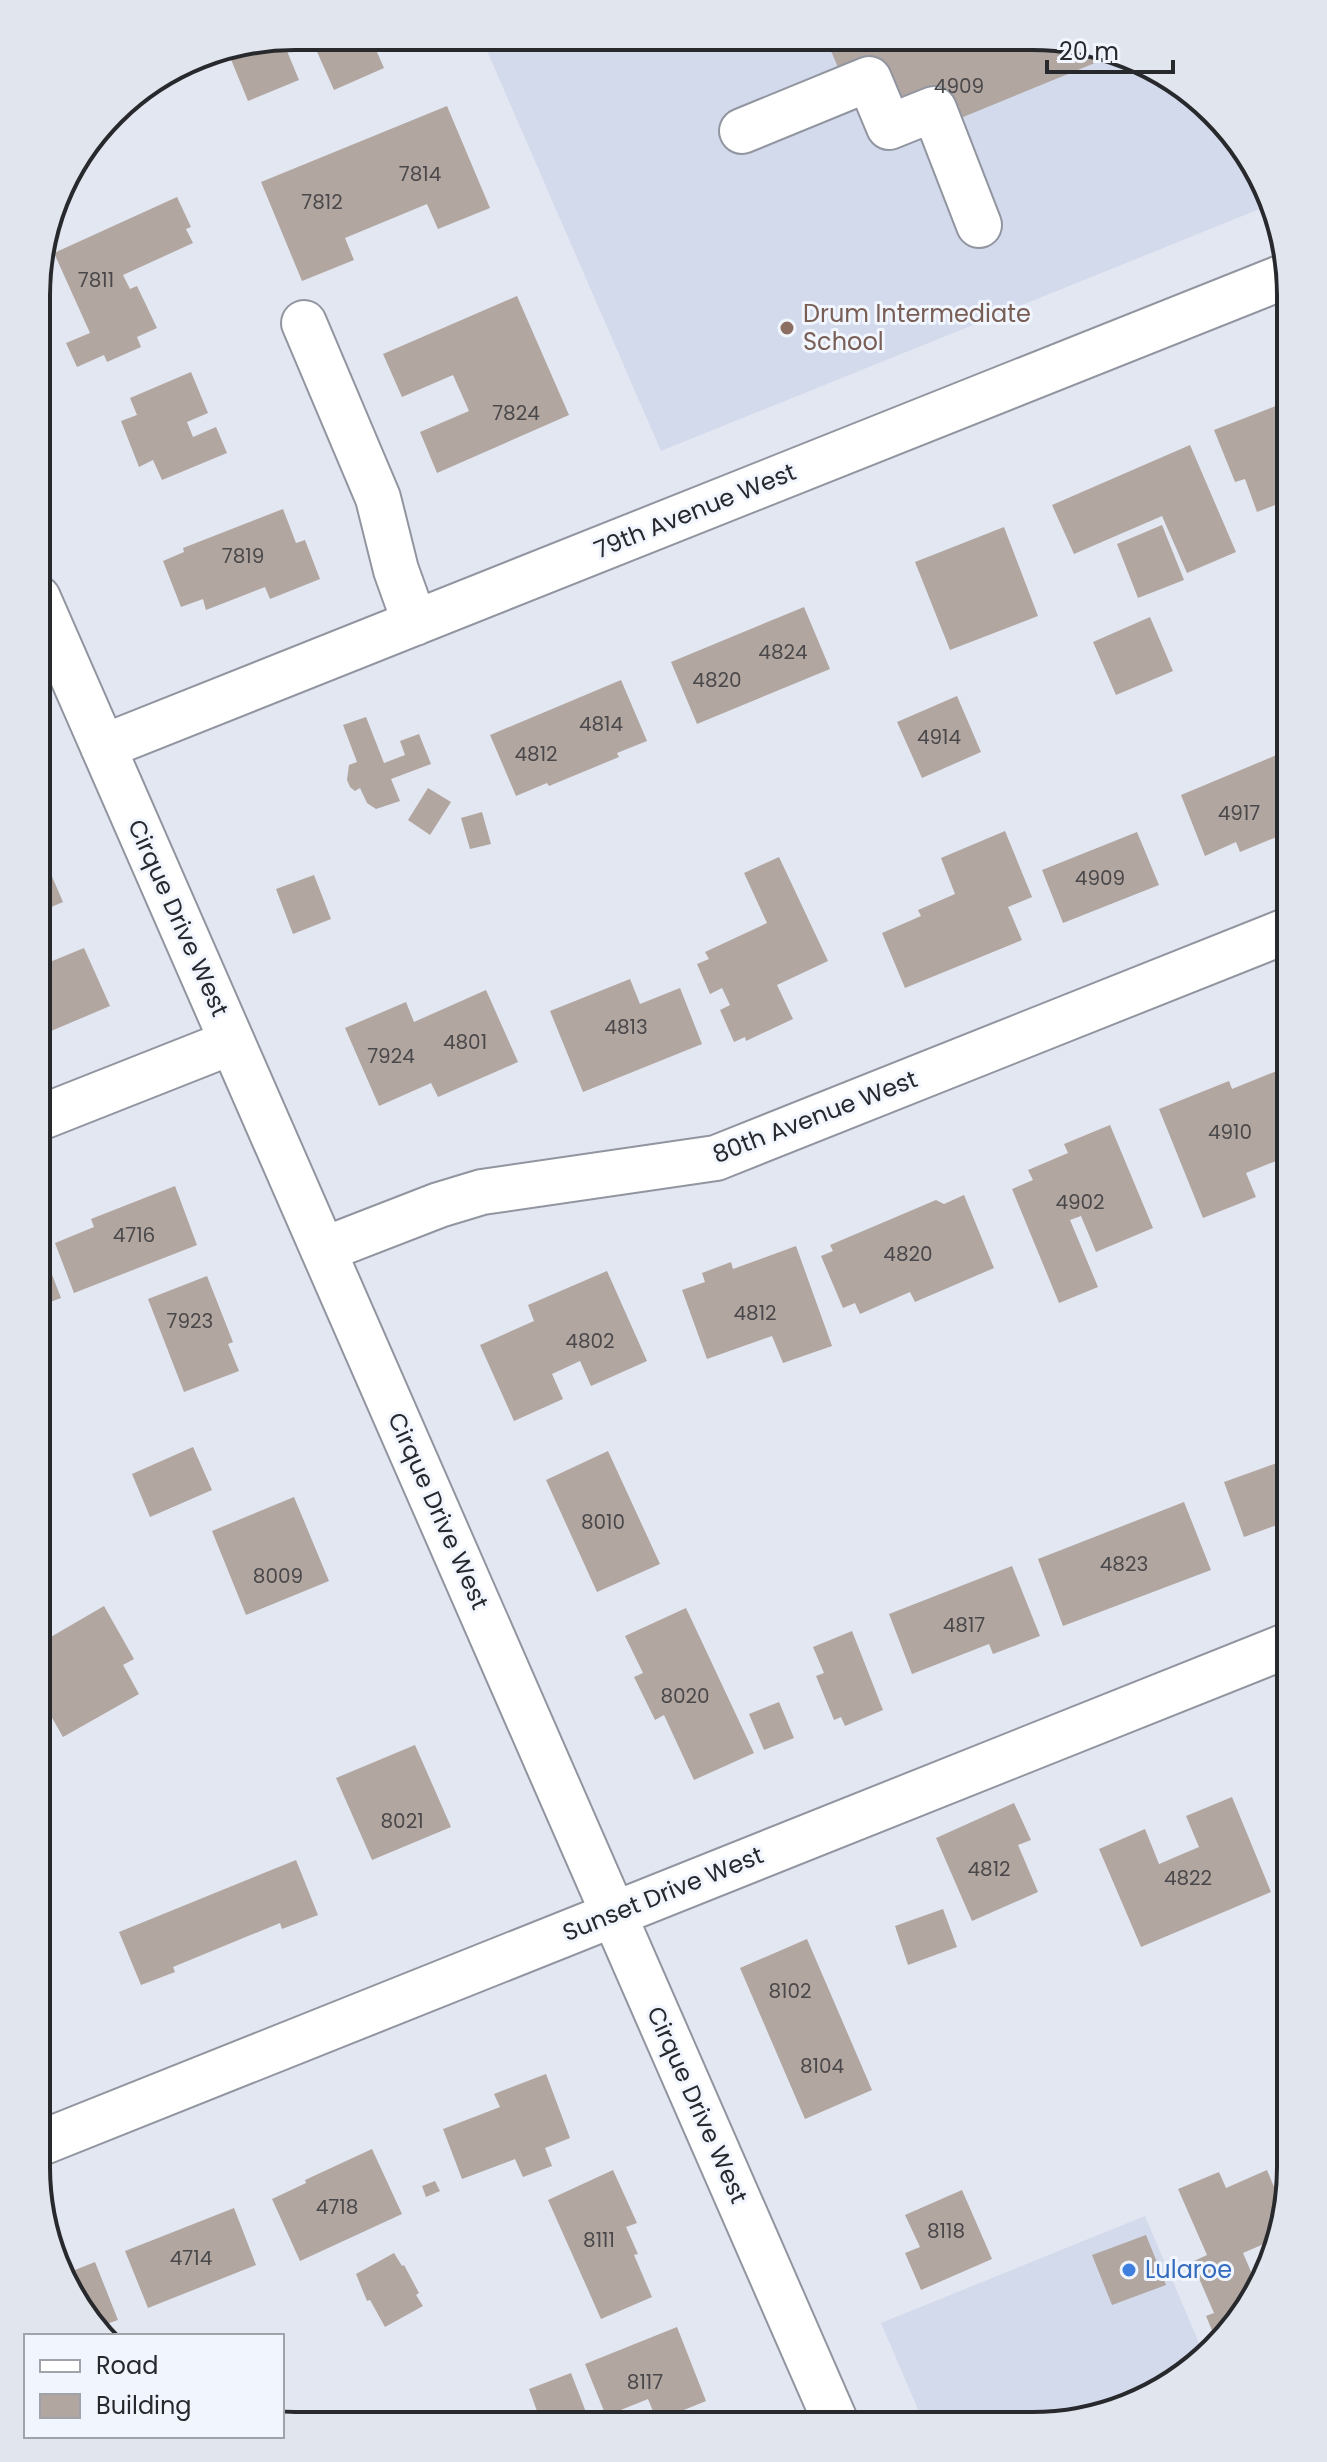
<svg xmlns="http://www.w3.org/2000/svg" width="1327" height="2462" font-family="Poppins,sans-serif">
  <style>
    .built { fill: #d3daec }
    .building { fill: #b1a6a0 }
    .lines { fill: none; stroke-linecap: round; stroke-linejoin: round }
    .minor-casing { stroke: #91959f; stroke-width: 48 }
    .minor { stroke: #fff; stroke-width: 44 }
    .education-dot { fill: #8d6e63; stroke: #f1f5fe; stroke-width: 3 }
    .shop-dot { fill: #3f7fe0; stroke: #f1f5fe; stroke-width: 3 }
    .labels { text-anchor: middle; stroke-width: 6; stroke-linejoin: round; paint-order: stroke }
    .number-label { font-size: 20px; fill: #4a484a }
    .education-label { font-size: 24px; fill: #785e54; stroke: #f1f5fe; text-anchor: start }
    .street-label { font-size: 24px; fill: #27292d; stroke: #f1f5fe }
    .shop-label { font-size: 24px; fill: #366cbe; stroke: #f1f5fe; text-anchor: start }
    .rim { fill: none; stroke: #27292d; stroke-width: 4 }
  </style>
  <rect width="100%" height="100%" fill="#e3e7f2"/>
  <!-- built -->
  <path class="built" d="M481 37 1082 41 1202 100 1272 204 661 451Z
    M1145 2216 1205 2357 1189 2373 1115 2412 1032 2426H925L881 2323Z"/>
  <!-- building -->
  <path class="building" d="M310 36H370L384 68 334 90Z
    M282 39 299 80 248 101 230 57 267 42Z
    M826 39 1082 41 1112 56 951 122 891 114 842 77Z
    M447 106 490 208 438 229 427 204 345 238 354 260 302 281 261 182Z
    M177 197 191 227 186 229 193 243 123 275 130 289 137 286 157 328 137 337 141 347 107 362 104 355 77 367 66 343 90 333 54 253Z
    M517 296 569 415 437 473 420 432 469 411 453 375 402 397 383 354Z
    M191 372 208 413 187 422 193 437 216 427 227 453 162 480 153 460 139 467 121 421 137 415 130 398Z
    M1291 400V499L1257 512 1245 479 1235 482 1214 430Z
    M1190 445 1236 552 1187 573 1162 516 1074 554 1052 505Z
    M283 509 296 543 305 540 320 579 270 599 265 587 206 610 203 599 181 607 163 561 184 552 183 548Z
    M1162 525 1184 580 1138 598 1117 544Z
    M1004 527 1038 616 950 650 915 562Z
    M804 607 830 669 697 724 671 662Z
    M1150 617 1173 671 1116 695 1093 642Z
    M621 680 647 741 617 753 619 757 549 786 547 783 516 796 490 735Z
    M957 696 981 752 922 778 897 722Z
    M366 717 384 763 405 755 400 741 419 734 431 764 391 779 400 801 376 809 367 803 360 788 355 791 350 787 347 780 349 765 357 762 343 725Z
    M1291 749V831L1240 852 1236 842 1205 856 1181 795Z
    M428 788 451 802 430 835 408 820Z
    M482 812 491 844 470 849 461 818Z
    M1005 831 1032 897 1008 907 1022 940 905 988 882 933 921 916 918 910 955 894 941 858Z
    M1137 832 1159 885 1063 923 1042 870Z
    M38 844 63 902 37 913Z
    M779 857 828 961 777 985 793 1019 746 1041 745 1037 734 1042 720 1010 730 1005 722 988 710 994 697 964 709 959 705 952 767 923 744 873Z
    M314 875 331 919 293 934 276 889Z
    M37 946 45 964 84 948 110 1006 37 1037Z
    M630 979 640 1004 680 988 702 1044 583 1092 550 1011Z
    M486 990 518 1062 438 1097 431 1083 379 1106 345 1028 406 1002 414 1022Z
    M1279 1070 1291 1099V1155L1246 1173 1256 1197 1203 1218 1159 1109 1229 1081 1232 1089Z
    M1110 1125 1153 1228 1096 1252 1081 1216 1070 1220 1098 1287 1059 1303 1012 1189 1033 1180 1028 1170 1068 1153 1064 1144Z
    M175 1186 197 1245 74 1293 55 1243 94 1227 91 1219Z
    M964 1195 994 1268 915 1302 910 1292 860 1314 855 1303 843 1308 821 1256 833 1251 830 1245 936 1200 944 1204Z
    M796 1246 832 1346 783 1363 772 1336 707 1359 682 1290 705 1282 702 1273 731 1262 733 1269Z
    M46 1259 61 1298 37 1307V1263Z
    M607 1271 647 1361 591 1386 580 1361 552 1374 563 1399 514 1421 480 1345 534 1321 528 1305Z
    M207 1276 233 1342 228 1344 239 1371 184 1392 148 1299Z
    M193 1447 212 1490 150 1517 132 1474Z
    M608 1451 660 1564 597 1592 546 1480Z
    M1291 1458V1520L1244 1537 1224 1482Z
    M294 1497 329 1581 246 1615 212 1531Z
    M1184 1502 1211 1570 1063 1626 1038 1559Z
    M1012 1566 1040 1636 993 1654 989 1644 912 1674 889 1614Z
    M104 1606 134 1659 123 1665 139 1694 63 1737 47 1709 37 1715V1645Z
    M686 1608 754 1753 694 1780 664 1715 655 1720 634 1677 643 1673 625 1636Z
    M852 1631 883 1710 845 1726 841 1717 834 1720 816 1676 824 1673 813 1647Z
    M779 1702 794 1738 764 1750 749 1714Z
    M415 1745 451 1827 372 1860 336 1778Z
    M1232 1797 1271 1892 1141 1947 1099 1849 1145 1829 1159 1864 1199 1847 1186 1816Z
    M1014 1803 1031 1840 1018 1845 1038 1892 972 1921 936 1838Z
    M296 1860 318 1915 282 1929 280 1923 173 1967 175 1972 141 1985 119 1932Z
    M943 1909 957 1947 908 1965 895 1926Z
    M807 1939 872 2090 805 2119 740 1968Z
    M546 2074 570 2138 545 2148 552 2166 523 2177 515 2159 462 2179 443 2129 500 2107 494 2094Z
    M372 2149 402 2214 300 2261 272 2199 306 2183 305 2180Z
    M613 2170 637 2223 626 2227 638 2254 634 2255 652 2297 601 2319 548 2200Z
    M1267 2170 1284 2211 1278 2238 1243 2253 1258 2288 1238 2324 1226 2336 1216 2340 1206 2316 1214 2313 1192 2262 1207 2255 1178 2189 1219 2172 1226 2188Z
    M435 2181 440 2191 426 2197 422 2186Z
    M962 2190 992 2259 921 2290 905 2253 920 2247 905 2215Z
    M234 2208 256 2265 148 2308 125 2251Z
    M1146 2235 1166 2285 1112 2305 1092 2255Z
    M394 2253 402 2266 404 2265 419 2293 416 2295 423 2306 385 2327 370 2300 367 2301 356 2274Z
    M95 2262 118 2320 101 2326 65 2274Z
    M677 2327 706 2401 657 2421 648 2399 606 2416 585 2364Z
    M571 2373 589 2420 575 2425H542L529 2389Z"/>
  <g class="lines">
    <!-- minor casing -->
    <g class="minor-casing">
      <path id="minor" d="M742 131 869 79 889 127 934 109 979 225
        M304 323 378 498 396 570 415 623
        M38 598 837 2425
        M103 747 1288 275
        M37 1119 232 1042
        M323 1250 439 1205 482 1192 716 1158 1291 929
        M36 2145 1291 1644"/>
    </g>
    <!-- minor -->
    <use href="#minor" class="minor"/>
  </g>
  <!-- markers -->
  <circle class="education-dot" cx="787" cy="328" r="8"/>
  <circle class="shop-dot" cx="1129" cy="2270" r="8"/>
  <g class="labels">
    <!-- number labels -->
    <g class="number-label">
      <text x="959" y="93">4909</text>
      <text x="420" y="181">7814</text>
      <text x="322" y="209">7812</text>
      <text x="96" y="287">7811</text>
      <text x="516" y="420">7824</text>
      <text x="243" y="563">7819</text>
      <text x="783" y="659">4824</text>
      <text x="717" y="687">4820</text>
      <text x="601" y="731">4814</text>
      <text x="939" y="744">4914</text>
      <text x="536" y="761">4812</text>
      <text x="1239" y="820">4917</text>
      <text x="1100" y="885">4909</text>
      <text x="626" y="1034">4813</text>
      <text x="465" y="1049">4801</text>
      <text x="391" y="1063">7924</text>
      <text x="1230" y="1139">4910</text>
      <text x="1080" y="1209">4902</text>
      <text x="134" y="1242">4716</text>
      <text x="908" y="1261">4820</text>
      <text x="755" y="1320">4812</text>
      <text x="190" y="1328">7923</text>
      <text x="590" y="1348">4802</text>
      <text x="603" y="1529">8010</text>
      <text x="1124" y="1571">4823</text>
      <text x="278" y="1583">8009</text>
      <text x="964" y="1632">4817</text>
      <text x="685" y="1703">8020</text>
      <text x="402" y="1828">8021</text>
      <text x="989" y="1876">4812</text>
      <text x="1188" y="1885">4822</text>
      <text x="790" y="1998">8102</text>
      <text x="822" y="2073">8104</text>
      <text x="337" y="2214">4718</text>
      <text x="946" y="2238">8118</text>
      <text x="599" y="2247">8111</text>
      <text x="191" y="2265">4714</text>
      <text x="645" y="2389">8117</text>
    </g>
    <!-- education labels -->
    <g class="education-label">
      <text x="803" y="322">Drum Intermediate<tspan x="803" dy="28">School</tspan></text>
    </g>
    <!-- street labels -->
    <g class="street-label">
      <text transform="translate(695 511) rotate(-22)" y="8">79th Avenue West</text>
      <text transform="translate(178 918) rotate(66)" y="8">Cirque Drive West</text>
      <text transform="translate(815 1117) rotate(-21)" y="8">80th Avenue West</text>
      <text transform="translate(438 1511) rotate(66)" y="8">Cirque Drive West</text>
      <text transform="translate(663 1894) rotate(-22)" y="8">Sunset Drive West</text>
      <text transform="translate(697 2105) rotate(66)" y="8">Cirque Drive West</text>
    </g>
    <!-- shop labels -->
    <g class="shop-label">
      <text x="1145" y="2278">Lularoe</text>
    </g>
  </g>
  <!-- crop -->
  <path d="M0 0H1327V2462H0ZM295 50H1032A245 245 0 0 1 1277 295V2167A245 245 0 0 1 1032 2412H295A245 245 0 0 1 50 2167V295A245 245 0 0 1 295 50Z" fill="#e1e5ed" fill-rule="evenodd"/>
  <path class="rim" d="M295 50H1032A245 245 0 0 1 1277 295V2167A245 245 0 0 1 1032 2412H295A245 245 0 0 1 50 2167V295A245 245 0 0 1 295 50Z"/>
  <!-- legend -->
  <rect x="24" y="2334" width="260" height="104" fill="#f1f5fe" stroke="#a0a3aa" stroke-width="2"/>
  <rect x="40" y="2360" width="40" height="12" fill="#ffffff" stroke="#a0a3aa" stroke-width="2"/>
  <text x="96" y="2374" font-size="24" fill="#27292d">Road</text>
  <rect x="40" y="2394" width="40" height="24" fill="#b1a6a0" stroke="#a0a3aa" stroke-width="2"/>
  <text x="96" y="2414" font-size="24" fill="#27292d">Building</text>
  <!-- scale -->
  <path d="M1047 60v12h126v-12" fill="none" stroke="#27292d" stroke-width="4"/>
  <text x="1059" y="60" font-size="24" fill="#27292d" stroke="#f1f5fe" stroke-width="6" paint-order="stroke">20 m</text>
</svg>
